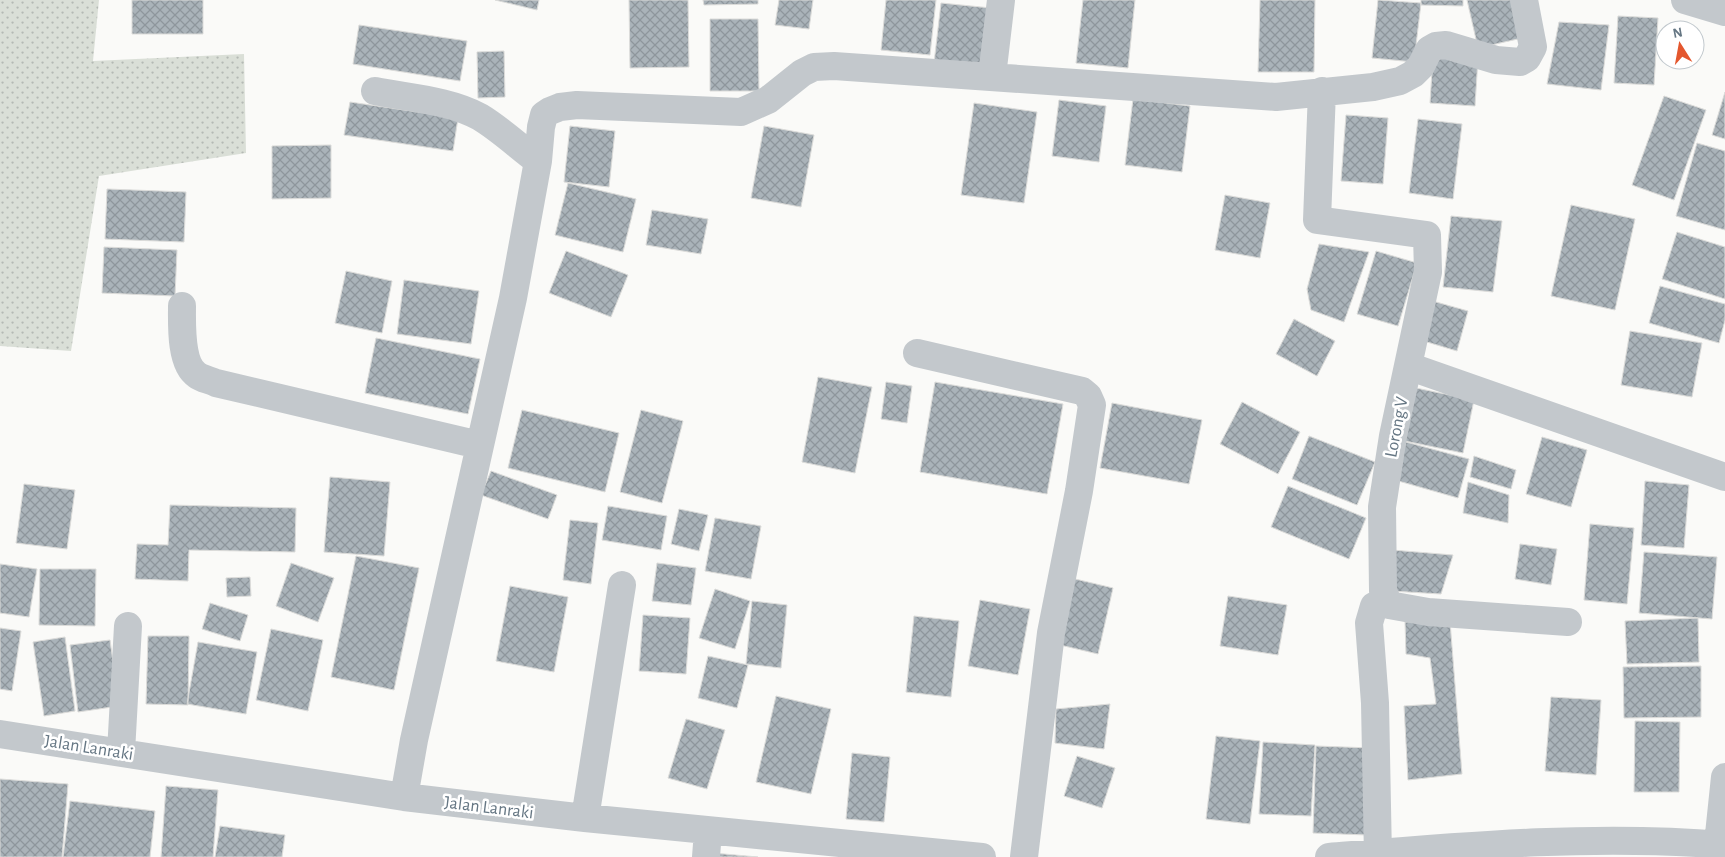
<svg xmlns="http://www.w3.org/2000/svg" width="1725" height="857" font-family="'Alegreya Sans',sans-serif">
  <style>
    .grass { fill: url(#grass-dots) }
    .building { fill: url(#building-cross-hatch); stroke: #dcdcda }
    .lines { fill: none; stroke-linecap: round; stroke-linejoin: round }
    .minor { stroke: #c3c8cc; stroke-width: 28 }
    .labels { text-anchor: middle; stroke-width: 5; stroke-linejoin: round; paint-order: stroke }
    .street-label { font-size: 18px; fill: #657683; stroke: #fff }
  </style>
  <defs>
    <pattern id="grass-dots" width="8" height="8" patternUnits="userSpaceOnUse" patternTransform="scale(1.25)"><rect width="8" height="8" fill="#dadfd7"/><path d="M2 2h.1M6 6h.1" fill="none" stroke="#b4b9b4" stroke-width="1.8" stroke-linecap="round"/></pattern>
    <pattern id="building-cross-hatch" width="8" height="8" patternUnits="userSpaceOnUse" patternTransform="scale(1.25)"><rect width="8" height="8" fill="#aab3b9"/><path d="M0 0l8 8M0 8l8-8" fill="none" stroke="#8e969c"/></pattern>
  </defs>
  <rect width="100%" height="100%" fill="#fafaf8"/>
  <!-- grass -->
  <path class="grass" d="M0 0H99L93 61 244 54 246 153 99 176 71 351 0 346Z"/>
  <!-- building -->
  <path class="building" d="M132 0H203V34H132Z
    M495 0H539L537 10Z
    M629 0H688L689 67 630 68Z
    M703 0H758V4L704 5Z
    M779 0H813L809 29 775 25Z
    M886 0H936L930 55 881 50Z
    M1083 0H1135L1128 68 1076 63Z
    M1260 0H1315L1314 72H1258Z
    M1378 0 1421 3 1414 62 1372 58Z
    M1421 0H1463V6L1421 5Z
    M1467 0H1522L1531 36 1478 48Z
    M941 3 991 8 985 68 934 63Z
    M1618 16 1658 18 1654 85 1614 83Z
    M710 19H758L759 91H710Z
    M1559 22 1609 25 1601 90 1547 84Z
    M359 25 467 41 460 81 353 64Z
    M504 51 505 97 478 98 477 52Z
    M1433 55 1478 58 1475 106 1430 103Z
    M1725 92V139L1712 135Z
    M1664 96 1706 110 1674 200 1632 185Z
    M1133 99 1190 106 1182 172 1125 165Z
    M1059 100 1106 106 1099 162 1052 156Z
    M350 102 458 118 453 151 344 135Z
    M974 103 1037 112 1024 203 961 195Z
    M1346 115 1388 118 1383 184 1341 181Z
    M1418 119 1462 124 1453 199 1409 193Z
    M570 126 615 131 609 187 564 182Z
    M764 126 814 135 801 207 751 198Z
    M1697 143 1725 151V230L1676 216Z
    M331 145V198L272 199V146Z
    M568 183 636 199 623 252 555 235Z
    M107 189 186 192 184 242 105 239Z
    M1225 195 1270 203 1260 258 1215 250Z
    M1571 205 1635 219 1615 310 1551 296Z
    M652 210 708 219 701 254 646 245Z
    M1451 216 1502 221 1493 292 1443 287Z
    M1677 232 1725 247V299L1662 279Z
    M1319 244 1369 252 1344 322 1311 310 1307 289Z
    M104 247 177 250 175 296 102 293Z
    M566 251 628 275 611 317 549 293Z
    M1376 251 1417 263 1398 326 1357 314Z
    M346 271 392 281 382 333 335 323Z
    M404 280 479 291 471 344 397 334Z
    M1660 286 1725 304V320L1719 343 1649 323Z
    M1429 300 1468 311 1457 351 1417 339Z
    M1294 319 1335 341 1317 376 1276 354Z
    M1630 331 1702 343 1692 397 1621 385Z
    M376 338 480 359 468 414 365 393Z
    M818 377 872 387 855 473 802 462Z
    M886 382 912 386 907 423 881 419Z
    M935 382 1063 404 1047 494 920 472Z
    M1411 387 1474 400 1463 453 1400 440Z
    M1242 402 1300 432 1278 474 1220 444Z
    M1112 403 1202 420 1189 484 1100 468Z
    M522 410 619 433 605 492 508 468Z
    M641 410 683 421 662 503 620 492Z
    M1309 436 1375 462 1357 505 1292 479Z
    M1542 437 1587 450 1571 507 1526 494Z
    M1406 442 1469 459 1458 498 1395 480Z
    M1474 456 1516 470 1511 489 1470 477Z
    M491 471 557 495 548 519 481 495Z
    M330 477 390 482 384 556 324 552Z
    M1645 481 1689 485 1684 548 1641 545Z
    M1468 482 1509 495 1508 523 1463 513Z
    M24 484 75 490 67 549 16 543Z
    M1288 486 1366 518 1349 559 1271 527Z
    M170 505 296 508 295 552 189 550 188 581 135 579 137 544 168 545Z
    M608 506 667 516 661 550 602 540Z
    M679 509 708 515 699 551 671 544Z
    M715 518 761 526 751 579 705 571Z
    M570 520 598 523 591 584 563 580Z
    M1590 524 1634 528 1627 604 1584 600Z
    M1520 544 1557 549 1551 585 1515 579Z
    M1392 550 1453 555 1441 594 1392 591Z
    M1644 552 1717 557 1712 619 1639 613Z
    M356 556 419 568 394 690 331 677Z
    M291 563 334 578 318 622 276 606Z
    M657 563 696 568 691 605 652 601Z
    M0 564 37 569 29 617 0 613Z
    M40 569H96L95 626 39 625Z
    M250 577 251 596 227 597 226 578Z
    M1071 578 1113 588 1098 654 1056 644Z
    M510 586 568 597 554 672 496 661Z
    M715 589 750 601 735 649 699 638Z
    M1228 596 1287 605 1278 655 1220 646Z
    M980 600 1030 609 1018 675 968 666Z
    M752 601 787 605 781 668 746 664Z
    M210 603 248 615 240 641 202 629Z
    M643 615 690 618 686 674 639 671Z
    M914 616 959 621 951 697 906 692Z
    M1698 618 1699 662 1627 664 1625 621Z
    M1450 621 1462 774 1408 780 1404 706 1436 704 1430 658 1406 654 1405 622Z
    M0 628 21 631 12 691 0 689Z
    M271 629 323 640 308 711 256 700Z
    M148 636H189L188 705 146 704Z
    M65 637 75 711 44 716 33 642Z
    M110 640 119 706 78 712 70 645Z
    M198 642 257 652 246 714 187 704Z
    M708 656 748 665 737 708 698 698Z
    M1701 666V717L1624 718 1623 667Z
    M776 696 831 709 811 794 756 782Z
    M1551 697 1601 700 1596 775 1545 771Z
    M1110 704 1104 749 1055 743 1056 709Z
    M686 719 725 730 707 789 668 778Z
    M1635 721 1680 722 1679 792H1634Z
    M1216 736 1260 741 1250 824 1206 819Z
    M1263 742 1315 745 1311 816 1259 814Z
    M1316 746 1372 748 1368 835 1313 833Z
    M852 753 890 757 884 822 846 819Z
    M1077 756 1115 768 1102 808 1064 796Z
    M0 779 68 784 62 857H0Z
    M166 786 218 790 213 857H161Z
    M70 801 155 811 150 857H63Z
    M220 826 285 835 282 857H215Z
    M713 853 758 857H712Z"/>
  <g class="lines">
    <!-- minor -->
    <path class="minor" d="M1685 0 1725 12
      M992 76 1001 0
      M375 91C409 98 449 100 480 117 500 129 519 147 538 161
      M1322 91 1317 220 1427 235 1428 272 1393 436 1382 507 1383 591 1389 605 1428 612 1568 622
      M182 306C182 323 180 364 197 375 202 379 210 380 216 383L479 445
      M917 353 1082 391 1088 396 1092 405 1079 491 1051 633 1024 857
      M1408 366 1725 477
      M0 734 404 797 585 818 982 857
      M121 752 128 626
      M404 797 414 740 513 298 538 161 541 127 544 115 550 111 560 107 577 105 741 112 768 100 802 73 814 67 834 66 1276 97 1373 87 1400 81 1413 74 1421 66 1429 50 1436 46 1446 45 1496 60 1520 62 1527 58 1533 47 1524 0
      M585 818 622 585
      M1718 844 1725 777
      M706 857 708 831
      M1329 857C1462 846 1592 834 1725 845
      M1378 857 1375 703 1369 623 1374 606 1385 600"/>
  </g>
  <g class="labels">
    <!-- street labels -->
    <g class="street-label">
      <text transform="translate(1396 427) rotate(-79)" y="6">Lorong V</text>
      <text transform="translate(89 747) rotate(9)" y="6">Jalan Lanraki</text>
      <text transform="translate(489 807) rotate(7)" y="6">Jalan Lanraki</text>
    </g>
  </g>
  <!-- north arrow -->
  <g transform="translate(1680 45) rotate(349)"><circle r="24" fill="#ffffff" stroke="#c1c8cd"/>
  <path d="M0-4L9 19L0 12L-9 19Z" fill="#e4572e"/>
  <text y="-8" font-size="14" font-weight="bold" text-anchor="middle" fill="#657683">N</text>
  </g>
</svg>
